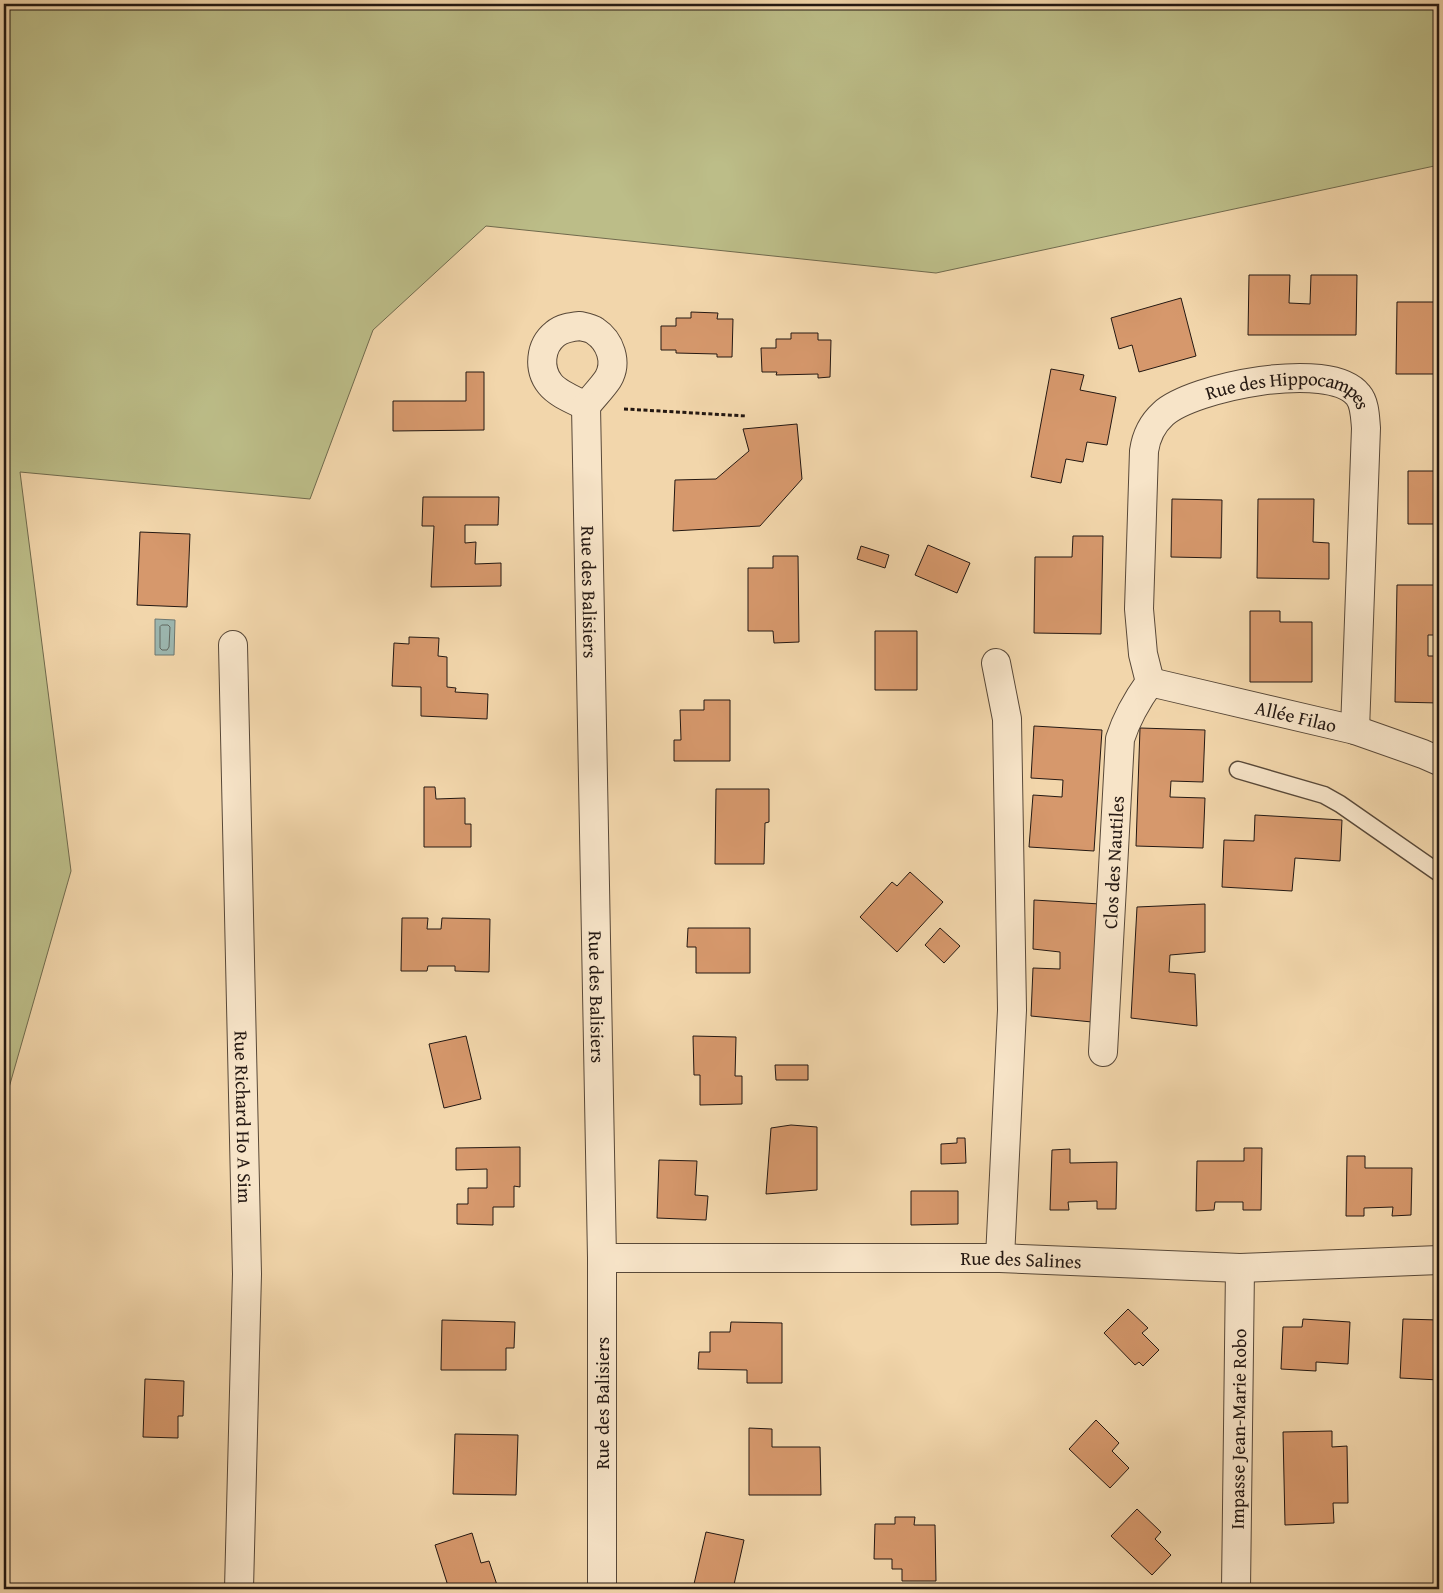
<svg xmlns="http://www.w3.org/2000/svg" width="1443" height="1593" font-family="'Gentium Book Plus',serif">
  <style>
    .green { fill: #bcbd88; stroke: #706a4d }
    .water { fill: #9cb7b0; stroke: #6c7771 }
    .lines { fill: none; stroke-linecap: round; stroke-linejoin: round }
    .shore { stroke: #606861; stroke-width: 1 }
    .building { fill: #d6986c; stroke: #241812 }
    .service-casing { stroke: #584838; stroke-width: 19 }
    .minor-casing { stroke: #584838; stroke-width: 30 }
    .path { stroke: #241812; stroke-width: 3; stroke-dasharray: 4 2.5; stroke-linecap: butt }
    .service { stroke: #f7e4c8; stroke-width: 16 }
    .minor { stroke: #f7e4c8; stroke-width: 28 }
    .labels { text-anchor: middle; stroke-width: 4; stroke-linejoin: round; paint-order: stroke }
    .street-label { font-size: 19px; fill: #241812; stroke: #f7e4c8 }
  </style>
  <rect width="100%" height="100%" fill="#f2d6ab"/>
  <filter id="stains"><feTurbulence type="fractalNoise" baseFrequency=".004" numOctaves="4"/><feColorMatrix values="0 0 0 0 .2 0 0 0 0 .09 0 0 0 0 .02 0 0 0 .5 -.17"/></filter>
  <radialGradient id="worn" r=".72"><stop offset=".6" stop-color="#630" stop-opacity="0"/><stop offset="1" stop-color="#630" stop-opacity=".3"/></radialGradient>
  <!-- green -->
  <path class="green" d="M4 4H1439V165L936 273 486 226 373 330 310 499 20 472 71 871 4 1105Z"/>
  <!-- water -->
  <path class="water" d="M155 619 175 620 174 655H155Z"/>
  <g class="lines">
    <!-- shore -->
    <path class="shore" d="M162 625H168L170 627 169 647 167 650H162L160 648V627Z"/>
  </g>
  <!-- building -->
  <path class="building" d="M1249 275H1290L1289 303 1310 304 1311 275H1357L1356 335H1248Z
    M1181 298 1196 356 1139 372 1132 345 1119 349 1111 318Z
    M1397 302H1439V374H1396Z
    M691 312 718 313 717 319H733L732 357H717V354L676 353V350H661V326H676V318H691Z
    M791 333H818V340H831L830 377 818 378V374L776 375 777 372H762L761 348H776V339H791Z
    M1051 369 1084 375 1080 390 1116 397 1107 445 1087 442 1083 462 1066 459 1061 483 1031 477Z
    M466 372H484V430L393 431V401H466Z
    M797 424 802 479 760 526 673 531 675 480 716 479 749 451 743 429Z
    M1408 471H1439V524H1408Z
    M423 497H499L498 525H465V543L476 542 475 564 501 563V586L431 587 434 526H422Z
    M1172 499 1222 500 1221 558 1171 557Z
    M1258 499H1314L1313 542 1329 543V579L1257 578Z
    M140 532 190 534 187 607 137 605Z
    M1073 536H1103L1101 634 1034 633 1035 557H1072Z
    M928 545 970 563 957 593 915 575Z
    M861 546 889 555 885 568 857 559Z
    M773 556H798L799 642 774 643 773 631H748V568H773Z
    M1397 585H1439V635H1428V656H1439V703L1395 702Z
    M1250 611H1280V622H1312V682H1250Z
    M875 631H917V690H875Z
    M409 637 439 638 438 656 447 657V687L456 688 455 692 488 694 487 719 421 716V687L392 686 394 643 409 644Z
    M704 700H730V761H674V740H681L680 710H704Z
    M1034 726 1102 730 1094 851 1029 847 1033 795 1062 797 1063 780 1031 778Z
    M1140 728 1205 730 1203 782 1171 781 1170 797 1205 798 1203 848 1136 846Z
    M424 787H435L436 799 465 798V824H471V847H424Z
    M716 789H769V822L765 823 764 864H715Z
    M1255 815 1342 820 1340 861 1295 858 1292 891 1222 887 1224 840 1254 841Z
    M910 872 943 902 897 952 860 917 892 882 897 886Z
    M1034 900 1100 904 1092 1022 1031 1016 1033 968 1060 969V952L1033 949Z
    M1205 904V952L1170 955 1169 972 1195 974 1197 1026 1131 1018 1137 907Z
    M402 918H428L427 929H441L442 918 490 919 489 972 455 971V966H428L427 971H401Z
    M688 928H750V973H696V947H687Z
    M940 928 960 946 944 963 925 945Z
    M466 1036 481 1099 444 1108 429 1044Z
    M693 1036 736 1037 735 1076H742V1104L700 1105V1075H694Z
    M775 1065H808V1080H776Z
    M791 1125 817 1127V1190L766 1194 771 1128Z
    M957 1138H965L966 1163 941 1164V1144L957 1143Z
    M520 1147V1187L514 1186V1207H493V1225L457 1224V1204H468V1188H487V1169L456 1170V1148Z
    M1244 1148H1262L1261 1210H1243V1202H1215L1214 1210 1196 1211 1197 1161H1244Z
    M1070 1149V1163L1117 1162 1116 1209H1097V1201L1068 1202 1069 1210H1050L1052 1150Z
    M1347 1156H1365V1168H1412L1411 1215 1392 1216 1393 1207 1364 1208V1216H1346Z
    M659 1160 697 1161 695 1195 708 1196 706 1220 657 1218Z
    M911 1191H958V1224L911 1225Z
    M1128 1309 1148 1328 1142 1333 1159 1350 1143 1366 1139 1362 1135 1365 1104 1333Z
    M1303 1319 1350 1322 1348 1364 1316 1362V1371L1281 1369 1283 1327H1302Z
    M1403 1319 1439 1320V1380L1400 1378Z
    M442 1320 515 1322 514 1348H506V1370H441Z
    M731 1322 782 1323V1383H747V1370L698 1369 699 1352H710V1332H730Z
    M145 1379 184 1381 183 1416H178V1438L143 1437Z
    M1096 1420 1119 1443 1112 1451 1129 1468 1110 1488 1069 1449Z
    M749 1428 772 1429V1447H820L821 1495H749Z
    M1332 1431V1447L1347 1446 1348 1503H1333L1334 1523 1285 1525 1283 1432Z
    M455 1434 518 1435 516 1495 453 1494Z
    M1137 1509 1161 1532 1155 1539 1171 1555 1152 1575 1111 1536Z
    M895 1517H915L914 1525H935L936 1581H902V1569H892V1559H874L875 1524H895Z
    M706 1532 744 1540 733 1589H718L694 1584Z
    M472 1533 481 1563 489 1561 497 1585 484 1589H449L435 1545Z"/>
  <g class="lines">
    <!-- service casing -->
    <g class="service-casing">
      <path id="service" d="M1238 770 1324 795 1340 804 1439 873"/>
    </g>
    <!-- minor casing -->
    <g class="minor-casing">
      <g id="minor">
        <path d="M580 326C585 327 591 328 595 331 610 341 618 362 608 379 602 388 593 397 586 406 574 400 558 394 550 384 538 369 540 346 555 334 562 328 571 327 580 326Z"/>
        <path id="s1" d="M586 406 602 1258V1589"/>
        <path id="s2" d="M233 645 247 1274 239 1589"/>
        <path d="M996 663 1007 719 1012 1010 1000 1258"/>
        <path id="s3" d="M1150 682 1143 654 1139 609 1144 451C1146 437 1152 424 1163 414 1192 387 1330 359 1358 395 1365 403 1365 417 1366 428L1355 730"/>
        <path id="s4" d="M1150 682 1355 730 1423 754 1439 761"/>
        <path id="s5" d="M1103 1052 1120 739C1127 717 1137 700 1150 682"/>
        <path id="s6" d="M602 1258H1000L1240 1268 1439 1260"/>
        <path id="s7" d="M1236 1589 1240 1268"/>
      </g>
    </g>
    <!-- path -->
    <path class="path" d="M624 409 747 416"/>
    <!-- service -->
    <use href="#service" class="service"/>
    <!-- minor -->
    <use href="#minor" class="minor"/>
  </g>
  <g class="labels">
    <!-- street labels -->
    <g class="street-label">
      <text dy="7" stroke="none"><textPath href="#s3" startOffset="409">Rue des Hippocampes</textPath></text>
      <text dy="7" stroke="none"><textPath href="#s1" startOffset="186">Rue des Balisiers</textPath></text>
      <text dy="7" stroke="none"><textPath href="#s4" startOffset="150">Allée Filao</textPath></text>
      <text dy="7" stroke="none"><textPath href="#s5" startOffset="190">Clos des Nautiles</textPath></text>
      <text dy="7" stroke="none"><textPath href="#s1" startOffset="591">Rue des Balisiers</textPath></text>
      <text dy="7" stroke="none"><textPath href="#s2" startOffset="472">Rue Richard Ho A Sim</textPath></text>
      <text dy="7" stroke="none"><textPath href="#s6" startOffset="419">Rue des Salines</textPath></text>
      <text transform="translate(602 1403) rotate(-90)" y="7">Rue des Balisiers</text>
      <text dy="7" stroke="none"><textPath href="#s7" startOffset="160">Impasse Jean-Marie Robo</textPath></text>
    </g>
  </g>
  <!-- margin -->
  <rect width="1443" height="1593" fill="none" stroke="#f2d6ab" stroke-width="20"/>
  <rect x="5" y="5" width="1433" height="1583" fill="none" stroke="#241812" stroke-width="2.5"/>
  <rect x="10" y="10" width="1423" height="1573" fill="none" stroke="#241812"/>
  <rect width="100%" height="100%" filter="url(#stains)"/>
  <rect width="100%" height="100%" fill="url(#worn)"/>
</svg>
